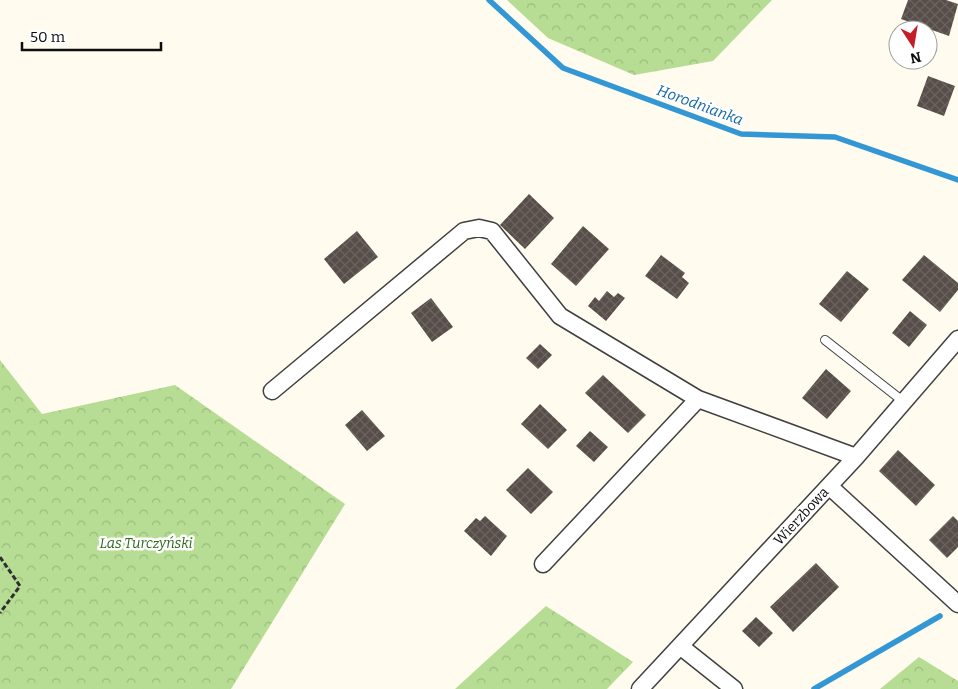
<svg xmlns="http://www.w3.org/2000/svg" width="958" height="689" font-family="Bitter,serif">
  <style>
    .forest { fill: url(#forest-crowns) }
    .lines { fill: none; stroke-linecap: round; stroke-linejoin: round }
    .stream { stroke: #3297d4; stroke-width: 5.5 }
    .building { fill: url(#building-cross-hatch) }
    .lane-casing { stroke: #404040; stroke-width: 10 }
    .street-casing { stroke: #404040; stroke-width: 19 }
    .path { stroke: #2f2f2f; stroke-width: 3; stroke-dasharray: 5 2.5; stroke-linecap: butt }
    .lane { stroke: #fff; stroke-width: 8 }
    .street { stroke: #fff; stroke-width: 16 }
    .labels { text-anchor: middle; stroke-width: 5; stroke-linejoin: round; paint-order: stroke }
    .street-label { font-size: 14px; fill: #0d0d0d; stroke: #fff }
    .park-label { font-size: 14px; font-style: italic; fill: #2c691a; stroke: #fff }
    .water-label { font-size: 15px; font-style: italic; fill: #1067a6; stroke: #fff }
  </style>
  <defs>
    <pattern id="forest-crowns" width="20" height="18" patternUnits="userSpaceOnUse" patternTransform="scale(1.25)"><rect width="20" height="18" fill="#b6dd93"/><path d="M2 6a3 3 0 1 1 6 0M12 15a3 3 0 1 1 6 0" fill="none" stroke="#9bbc7e"/></pattern>
    <pattern id="building-cross-hatch" width="8" height="8" patternUnits="userSpaceOnUse" patternTransform="scale(1.25)"><rect width="8" height="8" fill="#574e49"/><path d="M0 0l8 8M0 8l8-8" fill="none" stroke="#6a635f"/></pattern>
  </defs>
  <rect width="100%" height="100%" fill="#fffbee"/>
  <!-- forest -->
  <path class="forest" d="M507 0H772L713 61 634 75 548 38Z
    M0 360 42 414 175 385 345 504 231 689H0Z
    M546 606 633 662 607 689H455Z
    M919 657 958 681V689H880Z"/>
  <g class="lines">
    <!-- stream -->
    <path class="stream" d="M489 0 563 68 741 134 835 137 958 180
      M814 689 940 616"/>
  </g>
  <!-- building -->
  <path class="building" d="M908 0H946L958 4 949 36 901 19Z
    M928 76 955 86 944 116 917 106Z
    M529 194 554 218 525 249 500 225Z
    M583 226 609 249 576 286 551 264Z
    M357 231 378 257 344 284 324 259Z
    M661 255 685 273 682 277 689 283 677 299 645 276Z
    M924 255 958 283V290L940 312 902 280Z
    M847 271 869 289 841 322 819 304Z
    M607 291 614 297 618 293 625 298 606 321 588 306 595 297 599 301Z
    M431 298 453 327 432 342 411 313Z
    M910 311 927 325 909 347 892 333Z
    M540 344 552 355 538 369 526 358Z
    M826 369 851 391 827 419 802 398Z
    M603 375 646 415 628 433 585 393Z
    M540 404 567 430 548 449 521 424Z
    M362 410 385 436 367 451 345 425Z
    M590 431 608 447 594 462 576 446Z
    M898 450 935 485 916 506 879 471Z
    M528 468 553 492 531 514 506 490Z
    M485 516 507 536 491 556 464 531 476 518 480 521Z
    M953 516 958 521V547L947 558 929 540Z
    M816 563 839 587 793 632 770 607Z
    M756 617 773 633 759 647 742 631Z"/>
  <g class="lines">
    <!-- lane casing -->
    <g class="lane-casing">
      <path id="lane" d="M825 340 904 402"/>
    </g>
    <!-- street casing -->
    <g class="street-casing">
      <path id="street" d="M272 391 464 231 479 228 492 231 560 316 698 399 856 457
        M829 486 958 604
        M543 564 698 399
        M680 646 734 689
        M640 689 856 457 958 339"/>
    </g>
    <!-- path -->
    <path class="path" d="M0 557 20 586 0 613"/>
    <!-- lane -->
    <use href="#lane" class="lane"/>
    <!-- street -->
    <use href="#street" class="street"/>
  </g>
  <g class="labels">
    <!-- street labels -->
    <g class="street-label">
      <text transform="translate(801 516) rotate(-47)" y="5">Wierzbowa</text>
    </g>
    <!-- park labels -->
    <g class="park-label">
      <text x="146" y="548">Las Turczyński</text>
    </g>
    <!-- water labels -->
    <g class="water-label">
      <text transform="translate(700 105) rotate(20)" y="5">Horodnianka</text>
    </g>
  </g>
  <!-- north arrow -->
  <g transform="translate(913 45) rotate(168)"><circle r="24" fill="#ffffff" stroke="#9e9e9e"/>
  <path d="M0-4L9 19L0 12L-9 19Z" fill="#c51e29"/>
  <text y="-8" font-size="14" font-weight="bold" text-anchor="middle" fill="#0d0d0d">N</text>
  </g>
  <!-- scale -->
  <path d="M22 42v8h139v-8" fill="none" stroke="#0d0d0d" stroke-width="2.5"/>
  <text x="30" y="42" font-size="15" fill="#0d0d0d" stroke="#ffffff" stroke-width="4" paint-order="stroke">50 m</text>
</svg>
